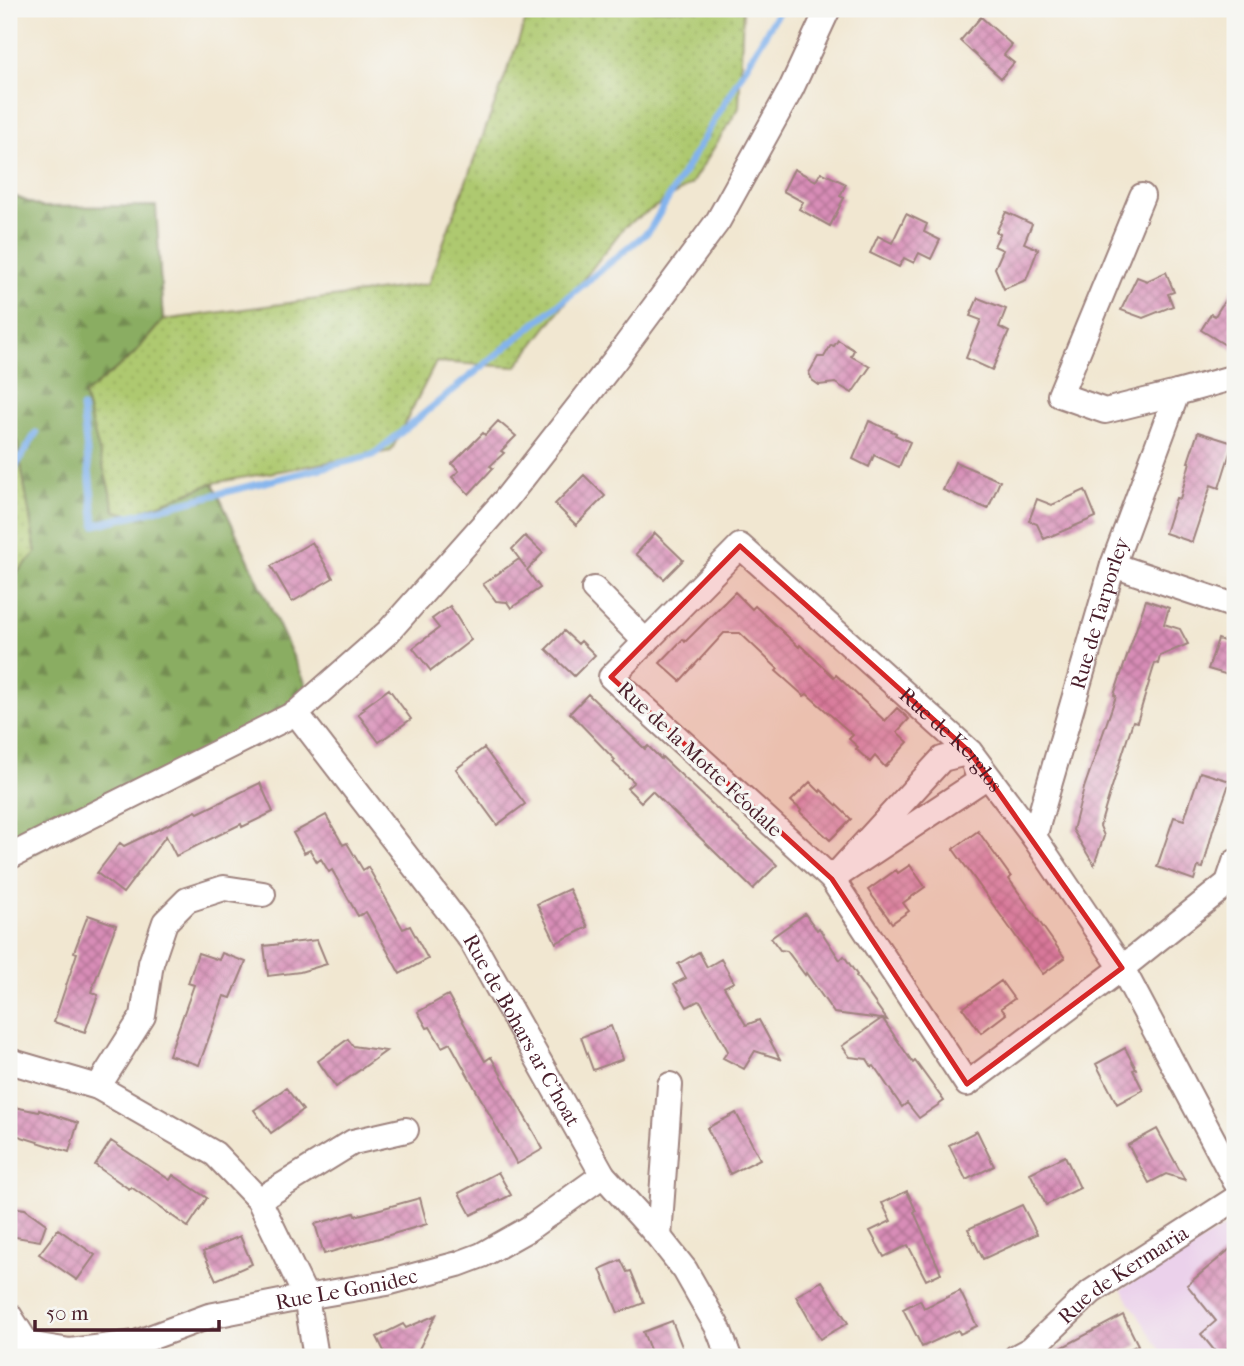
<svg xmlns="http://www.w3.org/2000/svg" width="1244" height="1366" font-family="'IM FELL French Canon',serif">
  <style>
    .built { fill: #ebd1eb }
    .grass { fill: url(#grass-dots); stroke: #7c744d; stroke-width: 2 }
    .forest { fill: url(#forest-firs); stroke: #6a6646; stroke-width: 2 }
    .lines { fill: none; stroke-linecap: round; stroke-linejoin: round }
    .stream { stroke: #82b3ed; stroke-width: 7 }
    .building { fill: url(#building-cross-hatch) }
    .minor-casing { stroke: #9e837e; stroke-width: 28 }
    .minor { stroke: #fff; stroke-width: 24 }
    .marked { fill: #d62828; fill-opacity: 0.2; stroke: #d62828; stroke-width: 5; stroke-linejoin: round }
    .labels { text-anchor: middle; stroke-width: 6; stroke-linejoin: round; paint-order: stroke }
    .street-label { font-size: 21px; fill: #4a1f2b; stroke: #f6f6f2 }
  </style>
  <defs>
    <pattern id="grass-dots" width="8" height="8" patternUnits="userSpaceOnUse" patternTransform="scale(1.75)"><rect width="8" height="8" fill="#aec96f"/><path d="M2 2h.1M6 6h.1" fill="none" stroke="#97ac60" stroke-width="1.8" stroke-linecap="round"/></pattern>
    <pattern id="forest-firs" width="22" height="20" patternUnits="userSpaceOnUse" patternTransform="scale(1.75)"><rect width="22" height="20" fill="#8aad62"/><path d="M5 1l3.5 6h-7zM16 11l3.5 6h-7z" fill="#738c51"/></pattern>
    <pattern id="building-cross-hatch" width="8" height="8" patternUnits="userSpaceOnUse" patternTransform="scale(1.75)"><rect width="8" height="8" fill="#d88db7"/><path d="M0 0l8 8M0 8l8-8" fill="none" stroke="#b17395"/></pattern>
  </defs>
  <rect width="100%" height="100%" fill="#f6f6f2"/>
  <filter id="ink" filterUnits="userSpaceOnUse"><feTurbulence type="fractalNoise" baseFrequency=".0143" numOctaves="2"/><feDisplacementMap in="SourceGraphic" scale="14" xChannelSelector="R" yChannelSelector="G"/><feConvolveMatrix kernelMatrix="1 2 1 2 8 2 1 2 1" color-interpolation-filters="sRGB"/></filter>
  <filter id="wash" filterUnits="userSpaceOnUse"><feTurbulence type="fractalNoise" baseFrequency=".00686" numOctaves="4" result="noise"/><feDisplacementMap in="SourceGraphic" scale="28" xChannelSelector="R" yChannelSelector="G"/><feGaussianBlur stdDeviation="1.57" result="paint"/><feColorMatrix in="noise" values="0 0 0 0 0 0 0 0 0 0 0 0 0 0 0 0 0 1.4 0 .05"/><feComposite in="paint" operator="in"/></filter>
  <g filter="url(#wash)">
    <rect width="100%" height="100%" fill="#f1e7d1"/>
    <!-- built -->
    <path class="built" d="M1235 1221V1357H1165L1121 1289Z"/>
    <!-- grass -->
    <path class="grass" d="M530 9H743L739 108 691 184 624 227 516 367 436 362 391 451 213 483 132 515 115 511 83 395 133 355 163 320 428 284Z
      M17 440 36 553 9 581V446Z"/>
    <!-- forest -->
    <path class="forest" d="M9 194 41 207 156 206 163 320 133 355 84 395 115 511 132 515 213 483 310 693 9 868V581L36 553 17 441 9 446Z"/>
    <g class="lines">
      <!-- stream -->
      <path class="stream" d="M82 408 95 525 373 455 649 231 780 9
        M9 477 36 433"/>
    </g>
    <g id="blocks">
      <!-- building -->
      <path class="building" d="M981 17 1012 45 1004 55 1014 63 1001 78 960 41Z
        M794 169 816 181 821 172 846 184 840 196 844 198 830 226 799 209 803 202 783 191Z
        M1006 212 1032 224 1024 243 1038 249 1026 280 1004 289 995 268 1003 250 994 246 1000 234 996 232Z
        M906 214 927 224 924 232 940 240 931 259 919 253 914 263 904 258 899 267 870 253 878 236 892 243Z
        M1166 272 1174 292 1168 294 1173 306 1143 318 1121 310 1137 277 1147 281Z
        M1235 284V351L1201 330 1211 314 1215 316Z
        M978 298 1006 309 999 327 1009 332 992 370 966 358 981 320 970 316Z
        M838 340 854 350 851 356 870 367 852 393 835 383 819 385 812 380 809 373 818 357H824L831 345 834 346Z
        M498 421 516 436 501 451 504 453 490 466 493 468 469 494 452 477 459 471 452 464 483 433 485 435Z
        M869 421 896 433 895 435 910 442 899 467 874 455 869 467 853 459Z
        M1198 432 1233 443 1219 488 1211 485 1192 542 1165 533 1176 498 1180 499 1190 462H1188Z
        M955 462 1000 481 988 509 943 490Z
        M584 475 605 496 576 525 555 504Z
        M1085 490 1096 517 1044 539 1037 524 1029 521 1037 499 1052 505Z
        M655 533 683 560 664 579 636 554Z
        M525 536 543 553 527 570 540 588 511 608 507 602 496 601 483 584 519 559 526 568 512 549Z
        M312 542 333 578 292 602 271 566Z
        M735 592 752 609 755 606 799 647 800 645 834 677 836 675 885 721 897 708 909 719 897 732 908 742 885 767 875 756 870 762 856 749 858 747 849 739 853 735 807 694 804 696 776 671 778 669 740 633H724L680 681 660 663 683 639 685 642Z
        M1146 600 1169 608 1164 624 1180 629 1188 644 1160 656 1158 664 1155 663 1137 722 1133 721 1109 796 1100 826 1104 836 1094 865 1073 830 1084 788 1116 696 1114 695Z
        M450 606 471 640 431 671 413 648 439 628 432 619Z
        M564 631 578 644 581 641 595 655 574 676 546 649Z
        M1218 639 1235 645V677L1208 669Z
        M389 689 411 719 379 742 358 714 365 709 363 708Z
        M588 694 645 749 648 746 661 759 662 757 777 865 753 889 652 791 641 802 627 788 634 782 613 762 615 760 570 713Z
        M484 748 525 804 497 825 456 769Z
        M1200 772 1230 781 1213 830 1203 868 1198 867 1194 880 1157 867 1174 817 1184 820Z
        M810 782 820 792 821 790 851 819 830 840 800 812 801 810 791 801Z
        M260 783 273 812 242 827 241 824 176 856 166 836 123 893 97 873 120 843 124 846 196 811 198 813Z
        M326 815 343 845 347 843 363 870 368 867 403 929 410 926 428 959 400 974 366 912 358 916 332 870 329 872 321 859 317 862 310 850 304 853 293 833Z
        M978 831 1011 877 1009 879 1065 958 1043 974 953 849Z
        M910 865 925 887 903 903 909 911 892 923 868 890 896 870 898 873Z
        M569 889 588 927 556 943 537 904Z
        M805 914 817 930 819 928 840 960 844 956 857 975 856 976 887 1020 883 1019 913 1063 915 1061 944 1101 919 1118 907 1103 902 1107 874 1066 872 1067 867 1059 850 1057 842 1046 881 1019 834 1013 806 973 805 975 787 951 780 950 771 938Z
        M88 915 116 925 91 992 98 995 85 1032 54 1022 77 953 74 952Z
        M317 940 327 964 300 972 268 976 264 946Z
        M699 952 707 967 721 959 734 982 724 987 746 1025 759 1020 780 1059 755 1051 744 1069 723 1058 728 1051 701 1002 698 1001 687 1007 674 984 686 978 678 964Z
        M198 953 219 960 222 953 246 962 231 998 224 996 199 1065 169 1055 194 985 188 983Z
        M1001 981 1014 999 1001 1008 1006 1014 981 1033 963 1008Z
        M448 995 485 1061 491 1057 543 1149 517 1164 450 1043 442 1047 430 1027 427 1028 418 1012Z
        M611 1026 623 1059 593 1070 581 1037Z
        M348 1039 353 1046 386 1051 336 1087 318 1061Z
        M1125 1048 1136 1069 1133 1070 1143 1090 1117 1104 1096 1064Z
        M286 1088 303 1110 271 1133 254 1110Z
        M9 1106 39 1112V1110L78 1123 69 1152 9 1133Z
        M736 1113 760 1159 730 1174 707 1128Z
        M1157 1129 1169 1151 1185 1180 1166 1174 1149 1183 1128 1145Z
        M977 1131 994 1166 966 1180 949 1145Z
        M111 1141 170 1180 173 1175 207 1198 188 1227 131 1187 129 1189 95 1165Z
        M1065 1156 1080 1188 1046 1205 1030 1173Z
        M498 1172 511 1195 471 1215 459 1193Z
        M907 1191 916 1211 914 1212 941 1273 926 1280 908 1245 884 1257 870 1231 891 1221 882 1203Z
        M420 1198 427 1224 324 1254 315 1224 354 1213 355 1216Z
        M1022 1205 1037 1234 983 1259 968 1229Z
        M9 1207 25 1209 46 1224 40 1241 9 1236Z
        M58 1229 95 1255 77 1280 39 1254Z
        M240 1236 252 1264 216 1280 203 1252Z
        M1235 1245V1345L1234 1343 1218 1355 1201 1334 1216 1321 1187 1285Z
        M621 1260 627 1272 631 1271 644 1303 618 1313 600 1269Z
        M822 1281 848 1323 820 1339 796 1296Z
        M960 1291 977 1326 960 1334 958 1330 922 1347 903 1309 920 1300 924 1308Z
        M436 1315 415 1357H387L377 1337 403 1324 406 1328Z
        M1123 1315 1138 1345 1113 1357H1044Z
        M672 1321 686 1357H653L643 1332Z"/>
    </g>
  </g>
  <g filter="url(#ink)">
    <use href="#blocks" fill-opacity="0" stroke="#9e837e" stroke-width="2"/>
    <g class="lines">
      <!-- minor casing -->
      <g class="minor-casing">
        <g id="minor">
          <path d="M1142 196 1060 395 1105 411 1177 393"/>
          <path d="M1113 565 1235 606"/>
          <path d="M594 589 646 642"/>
          <path id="s1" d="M296 713 471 940 603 1175 659 1237 685 1270 718 1328 729 1357"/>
          <path d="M970 752 980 781 832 879 942 759Z"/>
          <path id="s2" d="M1034 837 1113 565 1177 393 1235 377"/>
          <path d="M9 857 296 713 388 632 506 499 615 360 718 221 791 89 828 9"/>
          <path id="s3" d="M1235 862 1228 883 1122 968 967 1084 832 879 611 677 740 546 970 752 1034 837 1122 968 1235 1181"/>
          <path d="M9 1061 98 1087 215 1154 259 1200 306 1297 316 1357"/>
          <path d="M98 1087 143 1016 151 963 165 922 187 900 224 888 263 894"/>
          <path d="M259 1200 353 1142 406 1130"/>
          <path d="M659 1237 670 1085"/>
          <path d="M9 1315 28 1345"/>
          <path id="s4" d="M9 1341 70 1351 136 1343 209 1316 306 1297 387 1283 458 1264 482 1255 528 1229 603 1175"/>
          <path id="s5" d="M1016 1357 1031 1349 1091 1292 1235 1199"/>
        </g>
      </g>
      <!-- minor -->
      <use href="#minor" class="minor"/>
    </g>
  </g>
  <!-- marked area -->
  <path class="marked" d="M740 546 970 752 1122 968 967 1084 832 879 611 677Z"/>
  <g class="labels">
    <!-- street labels -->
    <g class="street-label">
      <text dy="7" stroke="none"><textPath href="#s2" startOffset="233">Rue de Tarporley</textPath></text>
      <text dy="7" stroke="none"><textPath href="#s3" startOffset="1367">Rue de Kerglos</textPath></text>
      <text transform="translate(700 759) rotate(43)" y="7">Rue de la Motte Féodale</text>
      <text dy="7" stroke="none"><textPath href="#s1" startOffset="390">Rue de Bohars ar C'hoat</textPath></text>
      <text dy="7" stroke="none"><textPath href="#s5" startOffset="136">Rue de Kermaria</textPath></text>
      <text dy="7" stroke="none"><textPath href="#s4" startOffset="346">Rue Le Gonidec</textPath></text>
    </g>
  </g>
  <!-- margin -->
  <rect width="1244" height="1366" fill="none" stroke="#f6f6f2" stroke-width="35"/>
  <!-- scale -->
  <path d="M35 1320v10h184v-10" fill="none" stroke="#4a1f2b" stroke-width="3.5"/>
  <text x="46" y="1320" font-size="21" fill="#4a1f2b" stroke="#f6f6f2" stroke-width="5" paint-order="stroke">50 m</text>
</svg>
